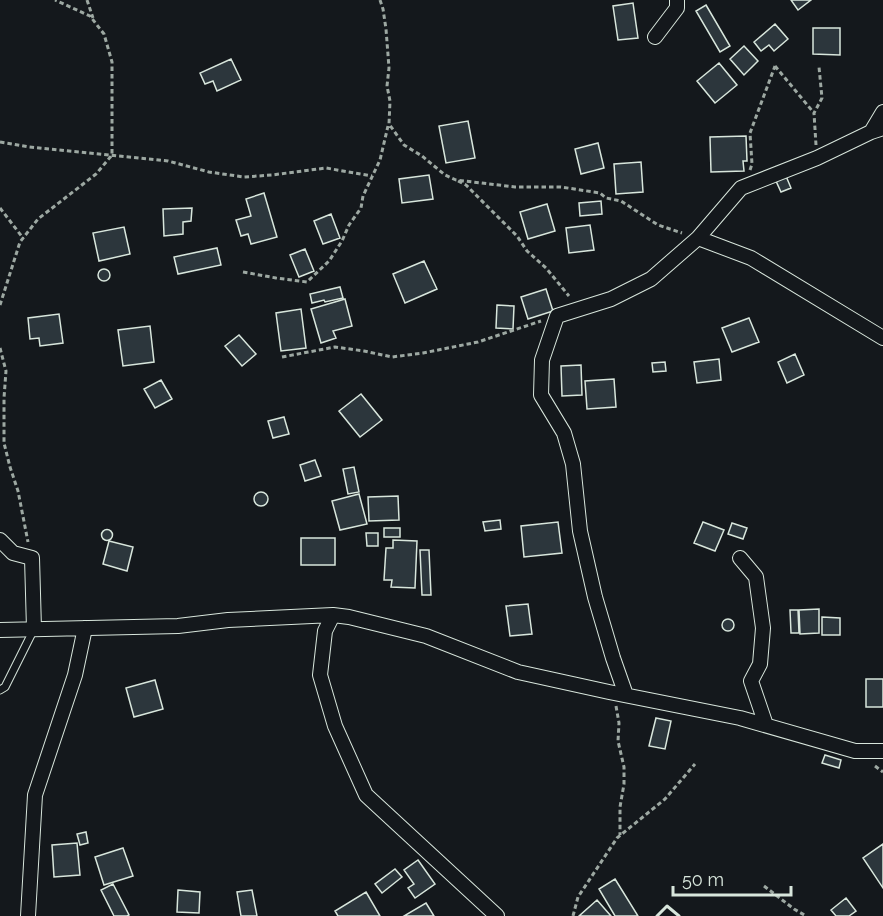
<svg xmlns="http://www.w3.org/2000/svg" width="883" height="916" font-family="Raleway,sans-serif">
  <style>
    .building { fill: #2c363c; stroke: #d8e6dc; stroke-width: 1.5 }
    .lines { fill: none; stroke-linecap: round; stroke-linejoin: round }
    .lane-casing { stroke: #d8e6dc; stroke-width: 9 }
    .street-casing { stroke: #d8e6dc; stroke-width: 16 }
    .path { stroke: #9da8a2; stroke-width: 3; stroke-dasharray: 4.5 3; stroke-linecap: butt }
    .lane { stroke: #14181c; stroke-width: 7 }
    .street { stroke: #14181c; stroke-width: 14 }
    .wall { stroke: #d8e6dc; stroke-width: 3 }
  </style>
  <rect width="100%" height="100%" fill="#14181c"/>
  <!-- building -->
  <path class="building" d="M791 0H811L798 10Z
    M633 3 638 38 618 40 613 6Z
    M706 5 730 46 720 52 696 11Z
    M775 24 788 39 774 51 769 45 761 51 754 42Z
    M813 28H840V55L813 54Z
    M744 46 758 61 744 75 730 59Z
    M231 59 241 80 217 91 213 81 205 84 200 73Z
    M719 63 737 85 715 103 697 81Z
    M468 121 475 158 446 163 439 126Z
    M746 136 747 161H743L744 171 711 172 710 137Z
    M598 143 604 168 581 174 575 149Z
    M641 162 643 192 616 194 614 164Z
    M429 175 433 199 402 203 399 179Z
    M786 176 791 188 781 192 776 181Z
    M264 193 277 237 251 244 248 234 241 236 236 220 251 216 246 199Z
    M601 201 602 214 580 216 579 203Z
    M547 204 555 231 528 239 520 212Z
    M192 208 191 221 183 222V234L164 236 163 209Z
    M331 214 340 238 323 244 314 221Z
    M590 225 594 250 569 253 566 228Z
    M124 227 130 254 99 261 93 233Z
    M217 248 221 265 178 274 174 257Z
    M305 249 314 271 299 277 290 255Z
    M424 261 437 289 405 303 393 274Z
    M98 275a6 6 0 1 1 12 0a6 6 0 1 1-12 0Z
    M340 287 343 298 325 302 324 300 312 303 310 294Z
    M546 289 553 311 528 319 521 297Z
    M345 299 352 326 333 331 336 338 321 343 311 309Z
    M497 305 514 306 513 329 496 328Z
    M301 309 306 348 281 351 276 313Z
    M59 314 63 343 40 346 39 338 30 339 28 318Z
    M749 318 759 342 732 352 722 328Z
    M150 326 154 362 123 366 118 330Z
    M239 335 256 354 242 366 225 346Z
    M795 354 804 375 787 383 778 362Z
    M719 359 721 380 697 383 694 362Z
    M665 362 666 371 653 372 652 363Z
    M581 365 582 395 562 396 561 366Z
    M614 379 616 407 587 409 585 381Z
    M161 380 172 399 155 408 144 389Z
    M361 394 382 420 360 437 339 411Z
    M284 417 289 434 273 438 268 421Z
    M315 460 321 476 305 481 300 465Z
    M354 467 359 492 348 494 343 469Z
    M254 499a7 7 0 1 1 14 0a7 7 0 1 1-14 0Z
    M359 494 367 524 340 530 332 501Z
    M398 496 399 520 369 521 368 497Z
    M500 520 501 529 485 531 483 522Z
    M558 522 562 553 524 557 521 526Z
    M703 522 724 530 715 551 694 543Z
    M732 523 747 528 743 539 728 534Z
    M384 528H400V537H384Z
    M101.5 535a5.5 5.5 0 1 1 11 0a5.5 5.5 0 1 1-11 0Z
    M366 533H378V546H367Z
    M301 538H335V565H301Z
    M393 540 417 541 415 588 391 587 392 580H384L386 548H393Z
    M109 541 133 547 127 571 103 564Z
    M420 550H429L431 595H422Z
    M528 604 532 634 510 636 506 606Z
    M819 609V633L800 634 799 610Z
    M790 610H798L799 633H791Z
    M822 617 840 618V635H822Z
    M722 625a6 6 0 1 1 12 0a6 6 0 1 1-12 0Z
    M866 679H883V707H866Z
    M155 680 163 709 134 717 126 688Z
    M656 718 671 721 665 749 649 746Z
    M825 755 841 760 839 768 822 763Z
    M86 832 88 843 80 845 77 834Z
    M77 843 80 875 54 877 52 845Z
    M883 844V888L863 858Z
    M123 848 133 876 104 885 95 857Z
    M418 860 435 884 415 898 408 888 414 884 404 870Z
    M395 869 402 877 382 893 375 884Z
    M615 879 638 916H615L599 889Z
    M113 884 129 915 127 916H114L101 890Z
    M178 890 200 892 199 913 177 912Z
    M252 890 257 916H241L237 892Z
    M366 892 380 916H338L335 911Z
    M846 898 856 911 849 916H836L831 910Z
    M597 900 611 916H579Z
    M426 903 434 916H404Z"/>
  <g class="lines">
    <!-- lane casing -->
    <g class="lane-casing">
      <path id="lane" d="M0 690 5 687 34 629"/>
    </g>
    <!-- street casing -->
    <g class="street-casing">
      <path id="street" d="M655 37 677 8V0
        M871 132 883 112
        M698 238 751 258 883 338
        M0 540 13 553 32 558 34 629
        M740 558 756 577 763 628 760 664 751 681 766 725
        M333 615 325 631 320 675 335 726 366 795 497 916
        M0 630 178 626 228 620 333 615 349 617 426 636 518 672 609 692 740 718 855 751H883
        M626 695 613 658 595 597 580 531 573 464 564 433 541 395 542 360 557 316 611 299 651 279 698 238 741 188 817 158 871 132 883 128
        M28 916 35 795 75 675 85 628"/>
    </g>
    <!-- path -->
    <path class="path" d="M87 0 93 18
      M380 0 383 9 386 29 389 68 387 86 390 101 389 124 404 145 422 156 445 175 456 180 515 187H561L600 193 606 198 621 201 658 225 682 233
      M775 66 814 113
      M0 142 29 147 168 161 209 172 244 177 272 175 326 168 372 176
      M816 145 814 113 822 98 819 67
      M750 170 752 164 750 133 775 66
      M458 181 466 185 517 236 527 251 546 268 569 296
      M0 208 23 238
      M243 272 276 278 307 282 329 261 342 241 349 225 361 208 363 196 380 160 388 126
      M0 305 20 242 38 219 96 174 112 155V62L104 34 90 16 55 0
      M0 348 6 371 4 398V443L10 467 18 491 28 542
      M282 357 335 347 364 351 392 357 423 353 478 342 541 321
      M616 706 619 723 618 741 624 767V784L620 807V835
      M875 766 883 772
      M764 886 794 909 806 916
      M573 916 578 897 617 838 665 799 695 764"/>
    <!-- lane -->
    <use href="#lane" class="lane"/>
    <!-- street -->
    <use href="#street" class="street"/>
    <!-- wall -->
    <path class="wall" d="M657 916 667 906 679 916"/>
  </g>
  <!-- scale -->
  <path d="M673 886v9h118v-9" fill="none" stroke="#d8e6dc" stroke-width="3"/>
  <text x="682" y="886" font-size="18" fill="#d8e6dc" stroke="#14181c" stroke-width="4.5" paint-order="stroke">50 m</text>
</svg>
